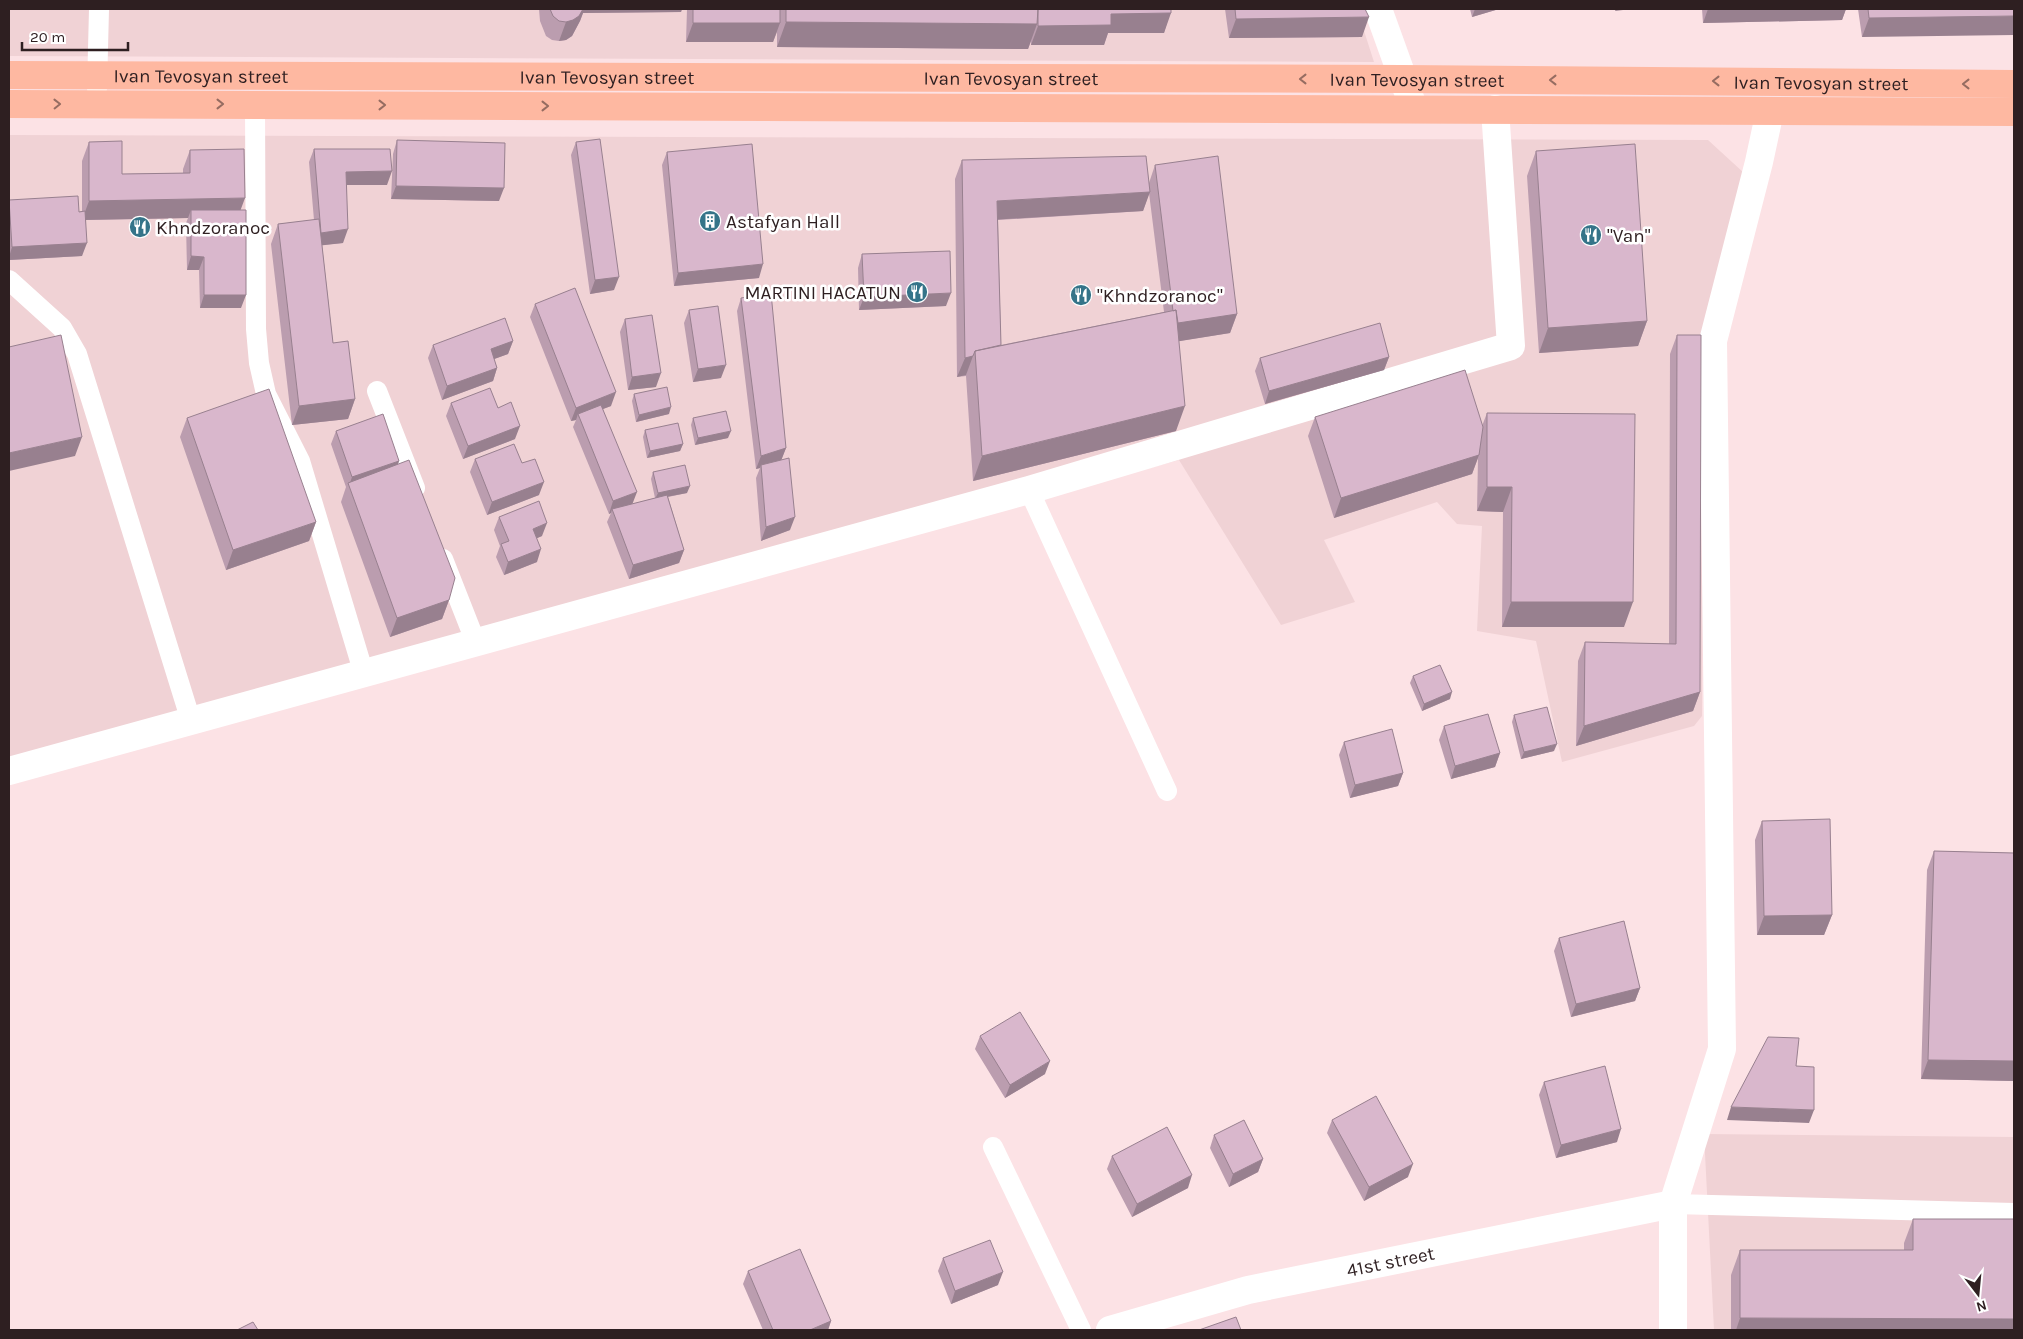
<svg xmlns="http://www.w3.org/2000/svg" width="2023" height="1339" font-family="Karla,sans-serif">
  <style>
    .built { fill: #f0d2d5 }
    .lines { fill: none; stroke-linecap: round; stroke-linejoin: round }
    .lane { stroke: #fff; stroke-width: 20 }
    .street { stroke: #fff; stroke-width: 28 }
    .primary { stroke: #feb8a1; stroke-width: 28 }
    .wall { fill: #bb9daf; fill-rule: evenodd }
    .shaded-wall { fill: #98808f }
    .building { fill: #d9b7cc; stroke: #98808f }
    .oneway { stroke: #966c61 }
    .labels { text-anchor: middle; stroke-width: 5; stroke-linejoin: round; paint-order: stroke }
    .street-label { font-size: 19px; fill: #2e1f21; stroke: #fff }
    .poi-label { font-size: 19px; fill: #2e1f21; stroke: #fff; text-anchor: start }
  </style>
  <rect width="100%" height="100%" fill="#fce2e5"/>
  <!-- built -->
  <path class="built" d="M9 9H1357L1374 62 9 56Z
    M9 135 1708 140 1744 173 1704 349 1702 716 1694 726 1562 762 1536 641 1477 631 1482 526 1457 524 1437 502 1324 540 1355 602 1281 625 1179 460 405 671 9 781Z
    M1704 1134 2014 1137V1330H1714Z"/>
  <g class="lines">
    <!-- lane -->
    <path class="lane" d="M97 89 99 9
      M255 105 256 329 259 363 266 394 300 461 364 674
      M9 280 62 328 77 354 191 721
      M377 391 415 488
      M1029 490 1167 791
      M443 559 476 643
      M993 1147 1081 1330
      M1673 1204 2014 1213"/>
    <!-- street -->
    <g class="street">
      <path d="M1378 9 1414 109"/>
      <path d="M9 771 1029 490 1511 346 1495 109"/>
      <path id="s1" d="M1110 1330 1248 1290 1673 1204"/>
      <path d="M1673 1330V1204L1722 1049 1713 341 1759 162 1770 111"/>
    </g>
    <!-- primary -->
    <g class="primary">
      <path id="s2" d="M9 75 1403 79 2014 84"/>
      <path d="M9 104 2014 112"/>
    </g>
  </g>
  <!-- wall -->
  <path class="wall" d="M539 9H682L681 12 583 13 580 21 572 36 566 40 559 41 552 40 546 36 540 21Z
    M687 9H1171L1164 33H1108L1104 45H1031V41L1028 49 777 47V32L773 42H686Z
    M1225 9H1365L1362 37 1229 38Z
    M1470 9H1499L1472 17Z
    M1702 9H1846L1842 20 1703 23Z
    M1858 9H2014L1862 37Z
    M397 140 499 201 391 199 393 154Z
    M89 142 122 174 183 173V169L190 150 240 210 241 308H200L199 270H187L186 223 188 218 86 220 82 256 9 260V200L79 212 82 211V161Z
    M576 142 614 290 590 294 571 155Z
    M314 149 387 185H347L343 243 322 245 333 343 355 399 348 419 292 425 271 244 278 224 314 220 309 162Z
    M1536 151 1647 321 1638 346 1539 353 1527 176Z
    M667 152 759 278 674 286 662 165Z
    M962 160 1149 183 1155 165 1237 314 1230 333 1179 341 1176 431 973 481 966 376 957 377 955 179ZM1149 193 1164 312 1001 345 998 220 1143 211Z
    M862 254 946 306 859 310 858 268Z
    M741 298 786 448 781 460 790 530 761 541 756 478 760 468 756 469 737 311Z
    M535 304 611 406 603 409 632 504 655 498 651 479 653 472 687 493 668 497 684 550 679 563 629 579 607 522 611 513 609 514 573 427 576 420 571 421 530 317Z
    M689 310 721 378 693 382 684 323Z
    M625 319 656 387 628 390 620 332Z
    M1677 335 1700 692 1693 711 1576 746 1578 661 1585 642 1669 644 1670 354Z
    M513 341 508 354 494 359 497 368 493 381 442 400 428 358 433 345Z
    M1389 357 1384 370 1265 404 1255 371 1260 358Z
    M634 394 669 414 636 422 632 401Z
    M451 403 498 408 515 439 463 459 446 416Z
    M1487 413 1624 627H1502L1503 512 1477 511 1478 458 1472 474 1334 518 1308 436 1315 417 1482 426Z
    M187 418 316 522 309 541 226 570 180 437Z
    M693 418 728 438 695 445 691 425Z
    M645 430 683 444 680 451 647 458 643 437Z
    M336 431 399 461 398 464 449 600 442 619 390 637 341 502 346 487 331 444Z
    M475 459 522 463 539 495 487 515 470 472Z
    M499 517 542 536 537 538V562L504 575 496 557 500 546 494 530Z
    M1413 676 1450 699 1422 711 1410 683Z
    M1514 715 1554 751 1521 759 1512 722Z
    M1444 726 1500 753 1495 767 1451 779 1439 740Z
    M1344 742 1403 773 1398 786 1350 798 1339 755Z
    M1762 821 1832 915 1824 935H1757L1755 840Z
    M1934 851 2014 853V1081L1921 1079 1927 870Z
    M1559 938 1640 988 1635 1001 1571 1017 1554 951Z
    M980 1036 1045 1074 1005 1098 975 1049Z
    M1544 1082 1617 1142 1556 1158 1539 1095Z
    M1332 1120 1408 1177 1364 1201 1327 1133Z
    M1214 1135 1263 1159 1258 1172 1229 1187 1210 1148Z
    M1112 1156 1188 1188 1132 1217 1107 1169Z
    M1913 1219 2014 1330H1731V1275L1740 1250H1904V1243Z
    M943 1258 998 1285 951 1304 938 1271Z
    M748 1271 831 1321 828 1330H763L743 1284Z"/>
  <!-- shaded-wall -->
  <path class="shaded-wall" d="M583 9H682L681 12 583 13 580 21 572 36 566 40 559 41 566 22Z
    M1475 9H1499L1472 17Z
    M1616 9H1631L1615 11Z
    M1708 9H1846L1842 20 1703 23Z
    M1171 13 1164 33H1108L1104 45H1031L1038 26 1111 14Z
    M2014 16V35L1862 37 1869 18Z
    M1369 17 1362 37 1229 38 1236 19Z
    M786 22 1037 24 1028 49 777 47Z
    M693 23H780L773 42H686Z
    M392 171 387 185H342L346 172Z
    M396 186 504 188 499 201 391 199Z
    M1150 192 1143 211 990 220 997 201Z
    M245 198 238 217 191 210 188 218 82 220 89 201Z
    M348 229 343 243 316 246 321 233Z
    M87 243 82 256 9 260V257L12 247Z
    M191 256 204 257 199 270H187Z
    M763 264 759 278 674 286 678 273Z
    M619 277 614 290 590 294 595 280Z
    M951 293 946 306 859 310 864 297Z
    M204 295H246L241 308H200Z
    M1237 314 1230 333 1168 343 1175 323Z
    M1647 321 1638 346 1539 353 1548 328Z
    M513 341 508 354 486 362 491 349Z
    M973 356 966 375 957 377 965 358Z
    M1389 357 1384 370 1265 404 1269 391Z
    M726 365 721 378 693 382 698 369Z
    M497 368 493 381 442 400 447 386Z
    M661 373 656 387 628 390 632 377Z
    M616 392 611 406 579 418 578 414 576 420 571 421 576 408Z
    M355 399 348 419 292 425 299 406Z
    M1185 406 1176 431 973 481 982 456Z
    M671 407 669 414 636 422 639 415Z
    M520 426 515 439 463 459 468 446Z
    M731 431 728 438 695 445 698 438Z
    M82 437 75 456 9 471V453Z
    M683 444 680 451 647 458 650 451Z
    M786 448 781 461 761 465 760 468 756 469 761 456Z
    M1479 455 1472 474 1334 518 1341 498Z
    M399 461 394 474 349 486 352 477Z
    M544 482 539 495 487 515 492 502Z
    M690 486 687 493 655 499 658 493Z
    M1487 487H1512L1503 512 1477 511Z
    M637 492 632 505 612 509 611 513 609 514 613 501Z
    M795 517 790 530 761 541 766 527Z
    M316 522 309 541 226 570 233 550Z
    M547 523 542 536 528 542 533 529Z
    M541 549 537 562 504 575 508 562Z
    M684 550 679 563 629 579 633 565Z
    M449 600 442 619 390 637 397 618Z
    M1511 602H1633L1624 627H1502Z
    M1452 692 1450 699 1422 711 1424 704Z
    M1700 692 1693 711 1576 746 1584 726Z
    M1557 744 1554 751 1521 759 1524 752Z
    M1500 753 1495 767 1451 779 1455 766Z
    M1403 773 1398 786 1350 798 1355 785Z
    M1832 915 1824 935H1757L1764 916Z
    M1640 988 1635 1001 1571 1017 1576 1004Z
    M1928 1060 2014 1061V1081L1921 1079Z
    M1050 1061 1045 1074 1005 1098 1010 1085Z
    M1731 1107 1814 1110 1809 1123 1727 1120Z
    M1621 1129 1617 1142 1556 1158 1561 1145Z
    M1263 1159 1258 1172 1229 1187 1233 1174Z
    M1413 1164 1408 1177 1364 1201 1369 1187Z
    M1192 1175 1188 1188 1132 1217 1137 1204Z
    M1003 1272 998 1285 951 1304 955 1291Z
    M1740 1318 2014 1319V1330H1736Z
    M831 1321 828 1330H810Z"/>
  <!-- building -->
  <path class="building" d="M550 9H583L579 16 573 20 566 22 559 21 553 16Z
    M693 9H780V23H693Z
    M786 9H1038L1037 24 786 22Z
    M1038 9H1171V13L1111 14V25L1038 26Z
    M1235 9H1365L1369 17 1236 19Z
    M1868 9H2014V16L1869 18Z
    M600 139 619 277 595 280 576 142Z
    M397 140 505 143 504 188 396 186Z
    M122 141V174L190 173V150L244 149 245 198 89 201V142Z
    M752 144 763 264 678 273 667 152Z
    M1635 144 1647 321 1548 328 1536 151Z
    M314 149H390L392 171 346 172 348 229 321 233Z
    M1146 156 1150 192 997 201 1001 345 975 351 973 356 965 358 962 160Z
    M1218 156 1237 314 1178 323 1176 310 1173 311 1155 165Z
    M78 196 79 212 85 211 87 243 12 247 9 200Z
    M191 210H246V295H204V257L191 256Z
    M319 219 333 343 348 341 355 399 299 406 278 224Z
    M950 251 951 293 864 297 862 254Z
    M575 288 616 392 576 408 535 304Z
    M771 293 786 448 761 456 741 298Z
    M718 306 726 365 698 369 689 310Z
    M1176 310 1185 406 982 456 975 351Z
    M652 315 661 373 632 377 625 319Z
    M505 318 513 341 491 349 497 368 447 386 433 345Z
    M1380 323 1389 357 1269 391 1260 358Z
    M61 335 82 437 9 453V347Z
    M1677 335H1701L1700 692 1584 726 1585 642 1676 644Z
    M1465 370 1483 427 1479 455 1341 498 1315 417Z
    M667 387 671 407 639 415 634 394Z
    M490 388 498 408 511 402 520 426 468 446 451 403Z
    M269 389 316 522 233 550 187 418Z
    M601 405 637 492 613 501 578 414Z
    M726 411 731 431 698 438 693 418Z
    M1487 413 1635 414 1633 602H1511L1512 487H1487Z
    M383 414 399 461 352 477 336 431Z
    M678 423 683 444 650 451 645 430Z
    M514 444 522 463 535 459 544 482 492 502 475 459Z
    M789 458 795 517 766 527 761 465Z
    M409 460 455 578 449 600 397 618 348 483Z
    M685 465 690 486 658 493 653 472Z
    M667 495 684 550 633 565 612 509Z
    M539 501 547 523 533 529 541 549 508 562 501 544 509 541 499 517Z
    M1440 665 1452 692 1424 704 1413 676Z
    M1547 707 1557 744 1524 752 1514 715Z
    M1488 714 1500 753 1455 766 1444 726Z
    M1392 729 1403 773 1355 785 1344 742Z
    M1830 819 1832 915 1764 916 1762 821Z
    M1934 851 2014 853V1061L1928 1060Z
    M1624 921 1640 988 1576 1004 1559 938Z
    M1020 1012 1050 1061 1010 1085 980 1036Z
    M1768 1037 1799 1038 1796 1066 1814 1067V1110L1731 1107Z
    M1605 1066 1621 1129 1561 1145 1544 1082Z
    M1376 1096 1413 1164 1369 1187 1332 1120Z
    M1244 1120 1263 1159 1233 1174 1214 1135Z
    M1167 1127 1192 1175 1137 1204 1112 1156Z
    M1913 1219H2014V1319L1740 1318V1250H1913Z
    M990 1240 1003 1272 955 1291 943 1258Z
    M800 1249 831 1321 810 1330H773L748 1271Z
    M1236 1317 1241 1330H1199Z
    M253 1322 258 1330H237Z"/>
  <!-- one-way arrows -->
  <defs><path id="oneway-chevron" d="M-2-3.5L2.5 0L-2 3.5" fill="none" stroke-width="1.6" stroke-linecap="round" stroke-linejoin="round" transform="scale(1.25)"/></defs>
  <g class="oneway">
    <use href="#oneway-chevron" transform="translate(1303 79) rotate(-180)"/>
    <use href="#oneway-chevron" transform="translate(1553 80) rotate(-180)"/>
    <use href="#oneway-chevron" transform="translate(1716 81) rotate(-180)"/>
    <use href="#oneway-chevron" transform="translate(1966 84) rotate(-180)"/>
    <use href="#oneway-chevron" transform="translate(57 104) rotate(-1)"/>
    <use href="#oneway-chevron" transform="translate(220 104)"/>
    <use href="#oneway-chevron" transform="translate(382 105)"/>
    <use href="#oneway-chevron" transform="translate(545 106)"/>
  </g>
  <!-- icons -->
  <defs>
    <g id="building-disc" transform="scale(1.125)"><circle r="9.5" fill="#357489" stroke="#fff"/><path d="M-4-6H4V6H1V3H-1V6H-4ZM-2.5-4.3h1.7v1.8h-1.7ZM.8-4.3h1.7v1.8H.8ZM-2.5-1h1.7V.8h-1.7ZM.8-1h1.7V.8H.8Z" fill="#fff"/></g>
    <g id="restaurant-disc" transform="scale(1.125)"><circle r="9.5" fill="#357489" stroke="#fff"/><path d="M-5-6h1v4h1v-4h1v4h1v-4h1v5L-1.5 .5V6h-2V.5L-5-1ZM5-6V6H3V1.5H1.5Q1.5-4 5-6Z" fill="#fff"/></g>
  </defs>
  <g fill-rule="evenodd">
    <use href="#building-disc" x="710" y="221"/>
    <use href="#restaurant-disc" x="140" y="227"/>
    <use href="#restaurant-disc" x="1591" y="235"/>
    <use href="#restaurant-disc" x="917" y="292"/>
    <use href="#restaurant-disc" x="1081" y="295"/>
  </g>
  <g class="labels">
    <!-- street labels -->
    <g class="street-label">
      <text dy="7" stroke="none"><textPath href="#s2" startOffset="192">Ivan Tevosyan street</textPath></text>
      <text dy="7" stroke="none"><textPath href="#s2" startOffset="598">Ivan Tevosyan street</textPath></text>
      <text dy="7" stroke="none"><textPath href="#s2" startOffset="1002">Ivan Tevosyan street</textPath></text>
      <text dy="7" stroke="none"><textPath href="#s2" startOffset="1408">Ivan Tevosyan street</textPath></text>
      <text dy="7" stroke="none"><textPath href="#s2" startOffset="1812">Ivan Tevosyan street</textPath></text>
      <text dy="7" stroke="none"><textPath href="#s1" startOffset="289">41st street</textPath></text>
    </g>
    <!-- poi labels -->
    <g class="poi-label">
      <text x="726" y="228">Astafyan Hall</text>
      <text x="156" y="234">Khndzoranoc</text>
      <text x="1607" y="242">"Van"</text>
      <text x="901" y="299" text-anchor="end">MARTINI HACATUN</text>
      <text x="1097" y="302">"Khndzoranoc"</text>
    </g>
  </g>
  <!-- border -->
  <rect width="2023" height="1339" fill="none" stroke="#2e1f21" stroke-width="20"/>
  <!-- north arrow -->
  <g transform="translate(1978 1294) rotate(164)" stroke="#ffffff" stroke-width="4" paint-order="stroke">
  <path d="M0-4L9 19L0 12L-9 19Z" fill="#2e1f21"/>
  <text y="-8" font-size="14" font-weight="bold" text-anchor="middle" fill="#2e1f21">N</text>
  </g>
  <!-- scale -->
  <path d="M22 42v8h106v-8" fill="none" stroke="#2e1f21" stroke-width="2.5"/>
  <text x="30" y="42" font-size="15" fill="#2e1f21" stroke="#ffffff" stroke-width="4" paint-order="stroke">20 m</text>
</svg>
